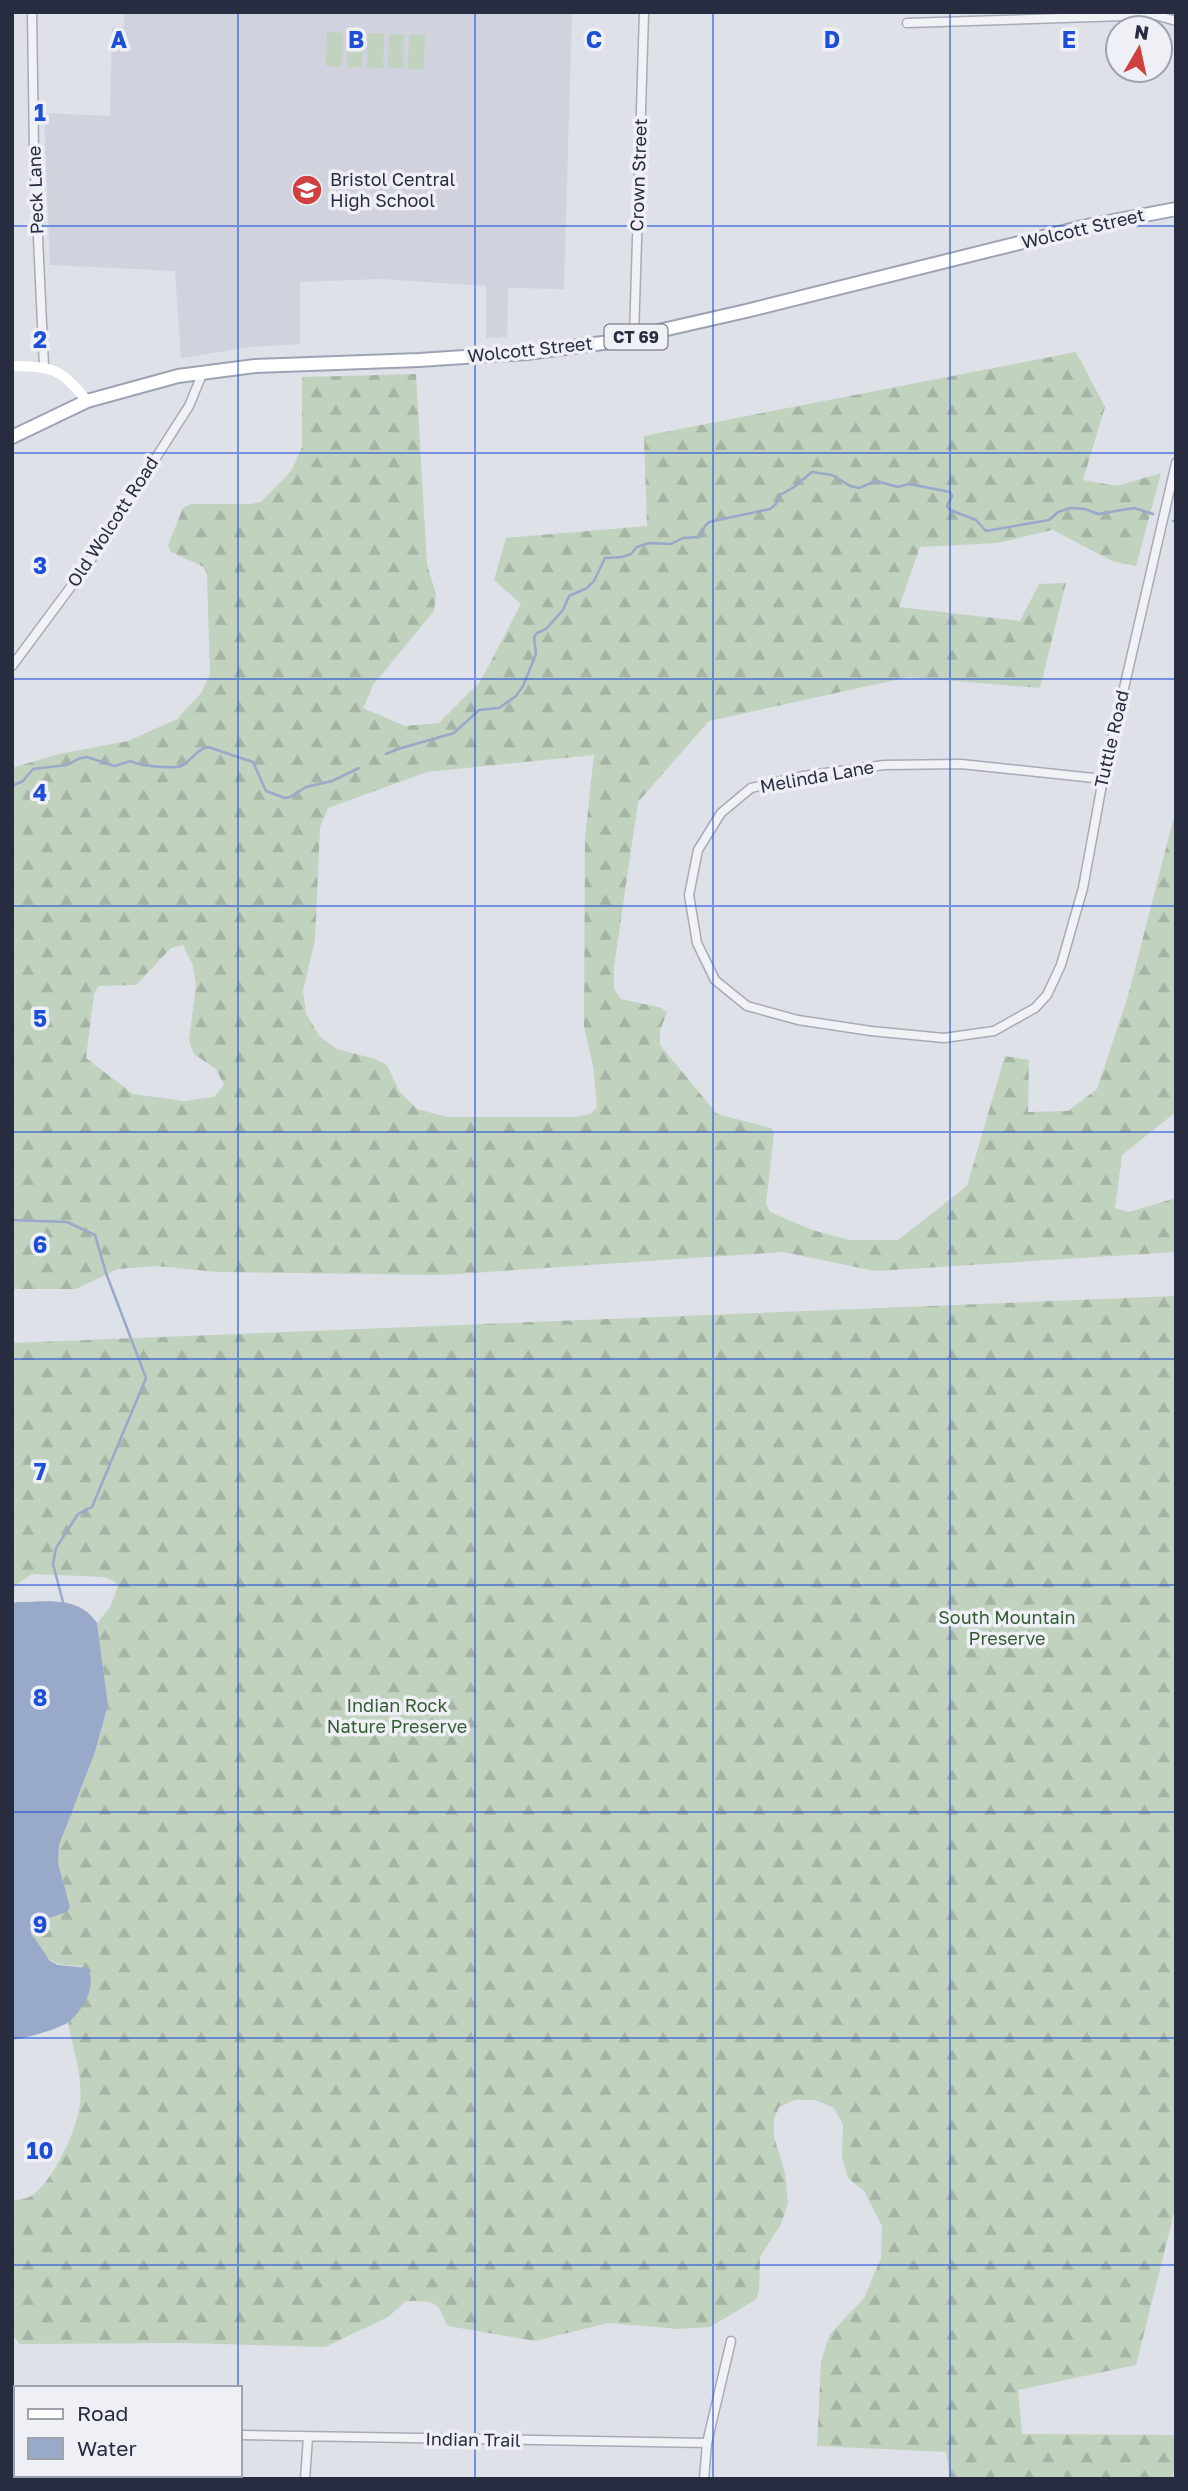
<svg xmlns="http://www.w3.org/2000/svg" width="1188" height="2491" font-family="'Golos Text',sans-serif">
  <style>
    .built { fill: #d0d3dd }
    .green { fill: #c1d2bf }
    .forest { fill: url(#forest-firs); fill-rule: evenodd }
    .water { fill: #98a9c9 }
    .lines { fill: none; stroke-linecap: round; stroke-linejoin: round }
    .stream { stroke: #98a9c9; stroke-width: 2.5 }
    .minor-casing { stroke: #a7abb6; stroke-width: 11 }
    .primary-casing { stroke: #9da3b4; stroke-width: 16 }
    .minor { stroke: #f1f2f6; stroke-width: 8 }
    .secondary { stroke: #fff; stroke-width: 10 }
    .primary { stroke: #fff; stroke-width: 12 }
    .grid { fill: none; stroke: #1d4ed8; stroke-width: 2; stroke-opacity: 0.55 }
    .labels { text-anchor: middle; stroke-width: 7; stroke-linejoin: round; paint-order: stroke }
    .shield { fill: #eef0f6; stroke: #636777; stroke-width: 2 }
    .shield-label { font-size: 16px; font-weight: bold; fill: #272c40 }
    .street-label { font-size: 18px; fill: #272c40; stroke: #eef0f6 }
    .poi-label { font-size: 18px; fill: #272c40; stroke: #eef0f6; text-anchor: start }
    .park-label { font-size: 18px; fill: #365c34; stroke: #eef0f6 }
    .grid-label { font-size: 23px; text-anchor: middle; font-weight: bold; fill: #1d4ed8; stroke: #eef0f6; stroke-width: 7; stroke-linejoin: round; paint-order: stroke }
  </style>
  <defs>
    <pattern id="forest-firs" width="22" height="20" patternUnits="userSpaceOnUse" patternTransform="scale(1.75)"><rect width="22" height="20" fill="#c1d2bf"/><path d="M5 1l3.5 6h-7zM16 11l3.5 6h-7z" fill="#a6b4a5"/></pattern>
  </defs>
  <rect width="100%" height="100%" fill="#dee1e8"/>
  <!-- built -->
  <path class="built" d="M124 12H572L564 289 508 288 507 337 486 338V286L381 279 300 282V344L250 347 181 358 175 271 50 265 44 113 110 116 112 27H124Z"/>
  <!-- green -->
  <path class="green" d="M327 32 343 33 342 67 326 66Z
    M348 33H363L362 67H347Z
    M368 33 384 34 383 68 367 67Z
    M389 34H404L403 68H388Z
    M409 35H425L424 69H408Z"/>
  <!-- forest -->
  <path class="forest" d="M1076 352 1105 407 1083 480 1117 486 1161 473 1136 566 1112 561 1053 530 997 543 920 547 899 607 1020 621 1039 584 1066 583 1040 688 909 677 709 721 638 802 614 967V989L621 999 662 1008 667 1013 660 1030V1045L717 1114 771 1128 774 1133 766 1204 770 1212 812 1230 849 1240H898L967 1186 1005 1056 1029 1060 1028 1112 1068 1111 1097 1089 1128 996 1176 809V1112L1122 1155 1115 1208 1129 1212 1176 1198V1252L875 1271 783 1252 442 1275 218 1272 156 1266 118 1269 76 1289H12V768L59 754 128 741 177 719 202 692 210 674 207 575 204 567 171 552 168 545 183 508 191 504H250L261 502 291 471 302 447V377L416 374 427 565 436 594 434 611 373 685 363 708 405 726 439 723 480 682 521 604 494 580 506 538 647 526 644 436ZM594 755 585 838 584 1026 593 1066 597 1107 590 1114 576 1117H447L417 1109 399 1091 387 1065 375 1059 337 1049 320 1037 306 1014 303 991 315 940 320 828 328 808 427 772ZM183 945 193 966 196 985 189 1041 194 1054 216 1069 224 1085 214 1097 184 1101 133 1094 86 1058 94 994 99 986 136 985 171 948Z
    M1176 1296V2205L1136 2365 1018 2390 1022 2434 1176 2435 1173 2479H950L946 2452 817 2446 821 2362 830 2334 864 2298 881 2258 882 2226 864 2191 848 2178 842 2158 843 2125 834 2108 815 2100H795L779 2107 774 2119V2137L785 2173 788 2203 781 2224 760 2257 759 2290 756 2299 742 2308 710 2327 678 2329 608 2323 535 2341 448 2326C444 2320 443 2316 440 2310 436 2299 416 2302 406 2301L388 2317 325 2347 183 2343 20 2344 12 2335V2201C19 2199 28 2199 33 2195 54 2179 77 2130 80 2104 83 2078 73 2048 68 2023L78 2011 82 1966C46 1965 50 1961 31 1933 34 1917 53 1916 66 1912L70 1907 58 1863 59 1844 95 1752 108 1705 97 1623 110 1607 118 1586 114 1581 105 1577 32 1574 17 1584 12 1590V1343Z"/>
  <!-- water -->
  <path class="water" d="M16 1602C46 1602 79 1595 97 1623L108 1705 95 1752 59 1845 58 1863 70 1907 67 1912 36 1922 31 1933 50 1961 58 1965 88 1968C96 1987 85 2007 70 2021 60 2029 26 2038 12 2040V1604Z"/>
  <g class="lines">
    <!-- stream -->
    <path class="stream" d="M1173 521H1176
      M386 754 398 749 454 733 479 710 499 708 516 696 523 686 536 654 534 637 537 633 546 629 563 610 569 596 587 588 594 581 605 558 622 557 631 554 637 547 649 543 671 544 683 538 700 537 705 526 709 522 770 509 776 504 780 495 794 487 812 472 832 475 850 486 859 488 876 481 898 487 909 484 950 492 952 496 947 506 950 510 976 520 986 531 1049 520 1058 512 1070 508 1085 509 1098 514 1134 508 1153 514
      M12 786 23 781 33 769 67 765 78 759 87 757 114 766 131 761C138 766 173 769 181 766 192 761 196 749 208 747L253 762 266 791 285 798 290 797 306 787 332 781 359 768
      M12 1220 67 1222 95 1235 106 1273 146 1378 92 1507 78 1514 56 1548 53 1564 63 1602"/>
    <!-- minor casing -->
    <g class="minor-casing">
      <path id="minor" d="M32 12 34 151 44 367
        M907 23 1155 15 1176 21
        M634 337 644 12
        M12 666 90 561 189 406 203 372
        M1103 779 961 764 884 765 803 776 751 788 721 813 698 850 689 895 697 943 715 980 747 1006 798 1020 871 1031 944 1038 994 1031 1035 1008 1047 995 1061 965 1083 888 1103 779 1176 463
        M12 2428H16
        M240 2435 707 2443
        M68 2479V2475
        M305 2479 308 2437
        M704 2479 707 2443 731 2341"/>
    </g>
    <!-- primary casing -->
    <g class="primary-casing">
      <path id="primary" d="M12 437 87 401 178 376 255 366 419 360 527 353 610 342 746 311 1087 226 1176 209"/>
    </g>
    <!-- minor -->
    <use href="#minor" class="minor"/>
    <!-- secondary -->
    <path class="secondary" d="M12 366C54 367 60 368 87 401"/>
    <!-- primary -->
    <use href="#primary" class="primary"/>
  </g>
  <!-- grid -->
  <path class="grid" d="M238 12V2388M475 12V2479M713 12V2479M950 12V2479M12 226H1176M12 453H1176M12 679H1176M12 906H1176M12 1132H1176M12 1359H1176M12 1585H1176M12 1812H1176M12 2038H1176M12 2265H1176M238 2475V2479"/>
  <!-- icons -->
  <defs>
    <g id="school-disc" transform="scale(1.575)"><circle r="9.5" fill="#d14040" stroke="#eef0f6"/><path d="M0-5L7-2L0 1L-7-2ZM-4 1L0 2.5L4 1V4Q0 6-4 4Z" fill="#fff"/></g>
  </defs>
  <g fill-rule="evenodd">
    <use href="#school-disc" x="307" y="190"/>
  </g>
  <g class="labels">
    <!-- shield labels -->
    <rect class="shield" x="604.5" y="324.5" width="63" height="25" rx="5"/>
    <g class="shield-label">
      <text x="636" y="343">CT 69</text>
    </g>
    <!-- street labels -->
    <g class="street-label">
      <text transform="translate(639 175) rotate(-88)" y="6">Crown Street</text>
      <text transform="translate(36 190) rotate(-92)" y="6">Peck Lane</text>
      <text transform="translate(1083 229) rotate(-13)" y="6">Wolcott Street</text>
      <text transform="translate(530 350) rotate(-6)" y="6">Wolcott Street</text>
      <text transform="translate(113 522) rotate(-57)" y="6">Old Wolcott Road</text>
      <text transform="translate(1112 739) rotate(-77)" y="6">Tuttle Road</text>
      <text transform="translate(817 777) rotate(-10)" y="6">Melinda Lane</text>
      <text transform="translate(473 2440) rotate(1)" y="6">Indian Trail</text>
    </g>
    <!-- poi labels -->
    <g class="poi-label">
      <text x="330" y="186">Bristol Central<tspan x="330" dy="21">High School</tspan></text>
    </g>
    <!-- park labels -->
    <g class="park-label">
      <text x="1007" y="1624">South Mountain<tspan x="1007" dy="21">Preserve</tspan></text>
      <text x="397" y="1712">Indian Rock<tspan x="397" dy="21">Nature Preserve</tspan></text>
    </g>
  </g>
  <g class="grid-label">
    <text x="119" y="48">A</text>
    <text x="356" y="48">B</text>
    <text x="594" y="48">C</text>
    <text x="832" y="48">D</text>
    <text x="1069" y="48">E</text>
    <text x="40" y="121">1</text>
    <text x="40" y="348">2</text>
    <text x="40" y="574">3</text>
    <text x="40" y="801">4</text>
    <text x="40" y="1027">5</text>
    <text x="40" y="1253">6</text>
    <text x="40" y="1480">7</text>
    <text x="40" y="1706">8</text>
    <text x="40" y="1933">9</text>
    <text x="40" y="2159">10</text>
  </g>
  <!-- border -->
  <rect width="1188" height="2491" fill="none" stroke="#272c40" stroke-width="28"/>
  <!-- legend -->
  <rect x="14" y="2386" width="228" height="91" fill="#eef0f6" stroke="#9ea2ad" stroke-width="2"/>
  <rect x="28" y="2409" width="35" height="10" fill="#ffffff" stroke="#9ea2ad" stroke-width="2"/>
  <text x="77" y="2421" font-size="21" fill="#272c40">Road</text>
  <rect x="28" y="2438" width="35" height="21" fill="#98a9c9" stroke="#9ea2ad" stroke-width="2"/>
  <text x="77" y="2456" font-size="21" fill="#272c40">Water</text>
  <!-- north arrow -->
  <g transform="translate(1139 49) rotate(9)"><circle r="33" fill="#eef0f6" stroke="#9ea2ad" stroke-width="2"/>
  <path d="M0-5L12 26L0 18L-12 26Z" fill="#d14040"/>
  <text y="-10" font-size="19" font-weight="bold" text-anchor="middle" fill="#272c40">N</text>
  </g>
</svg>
